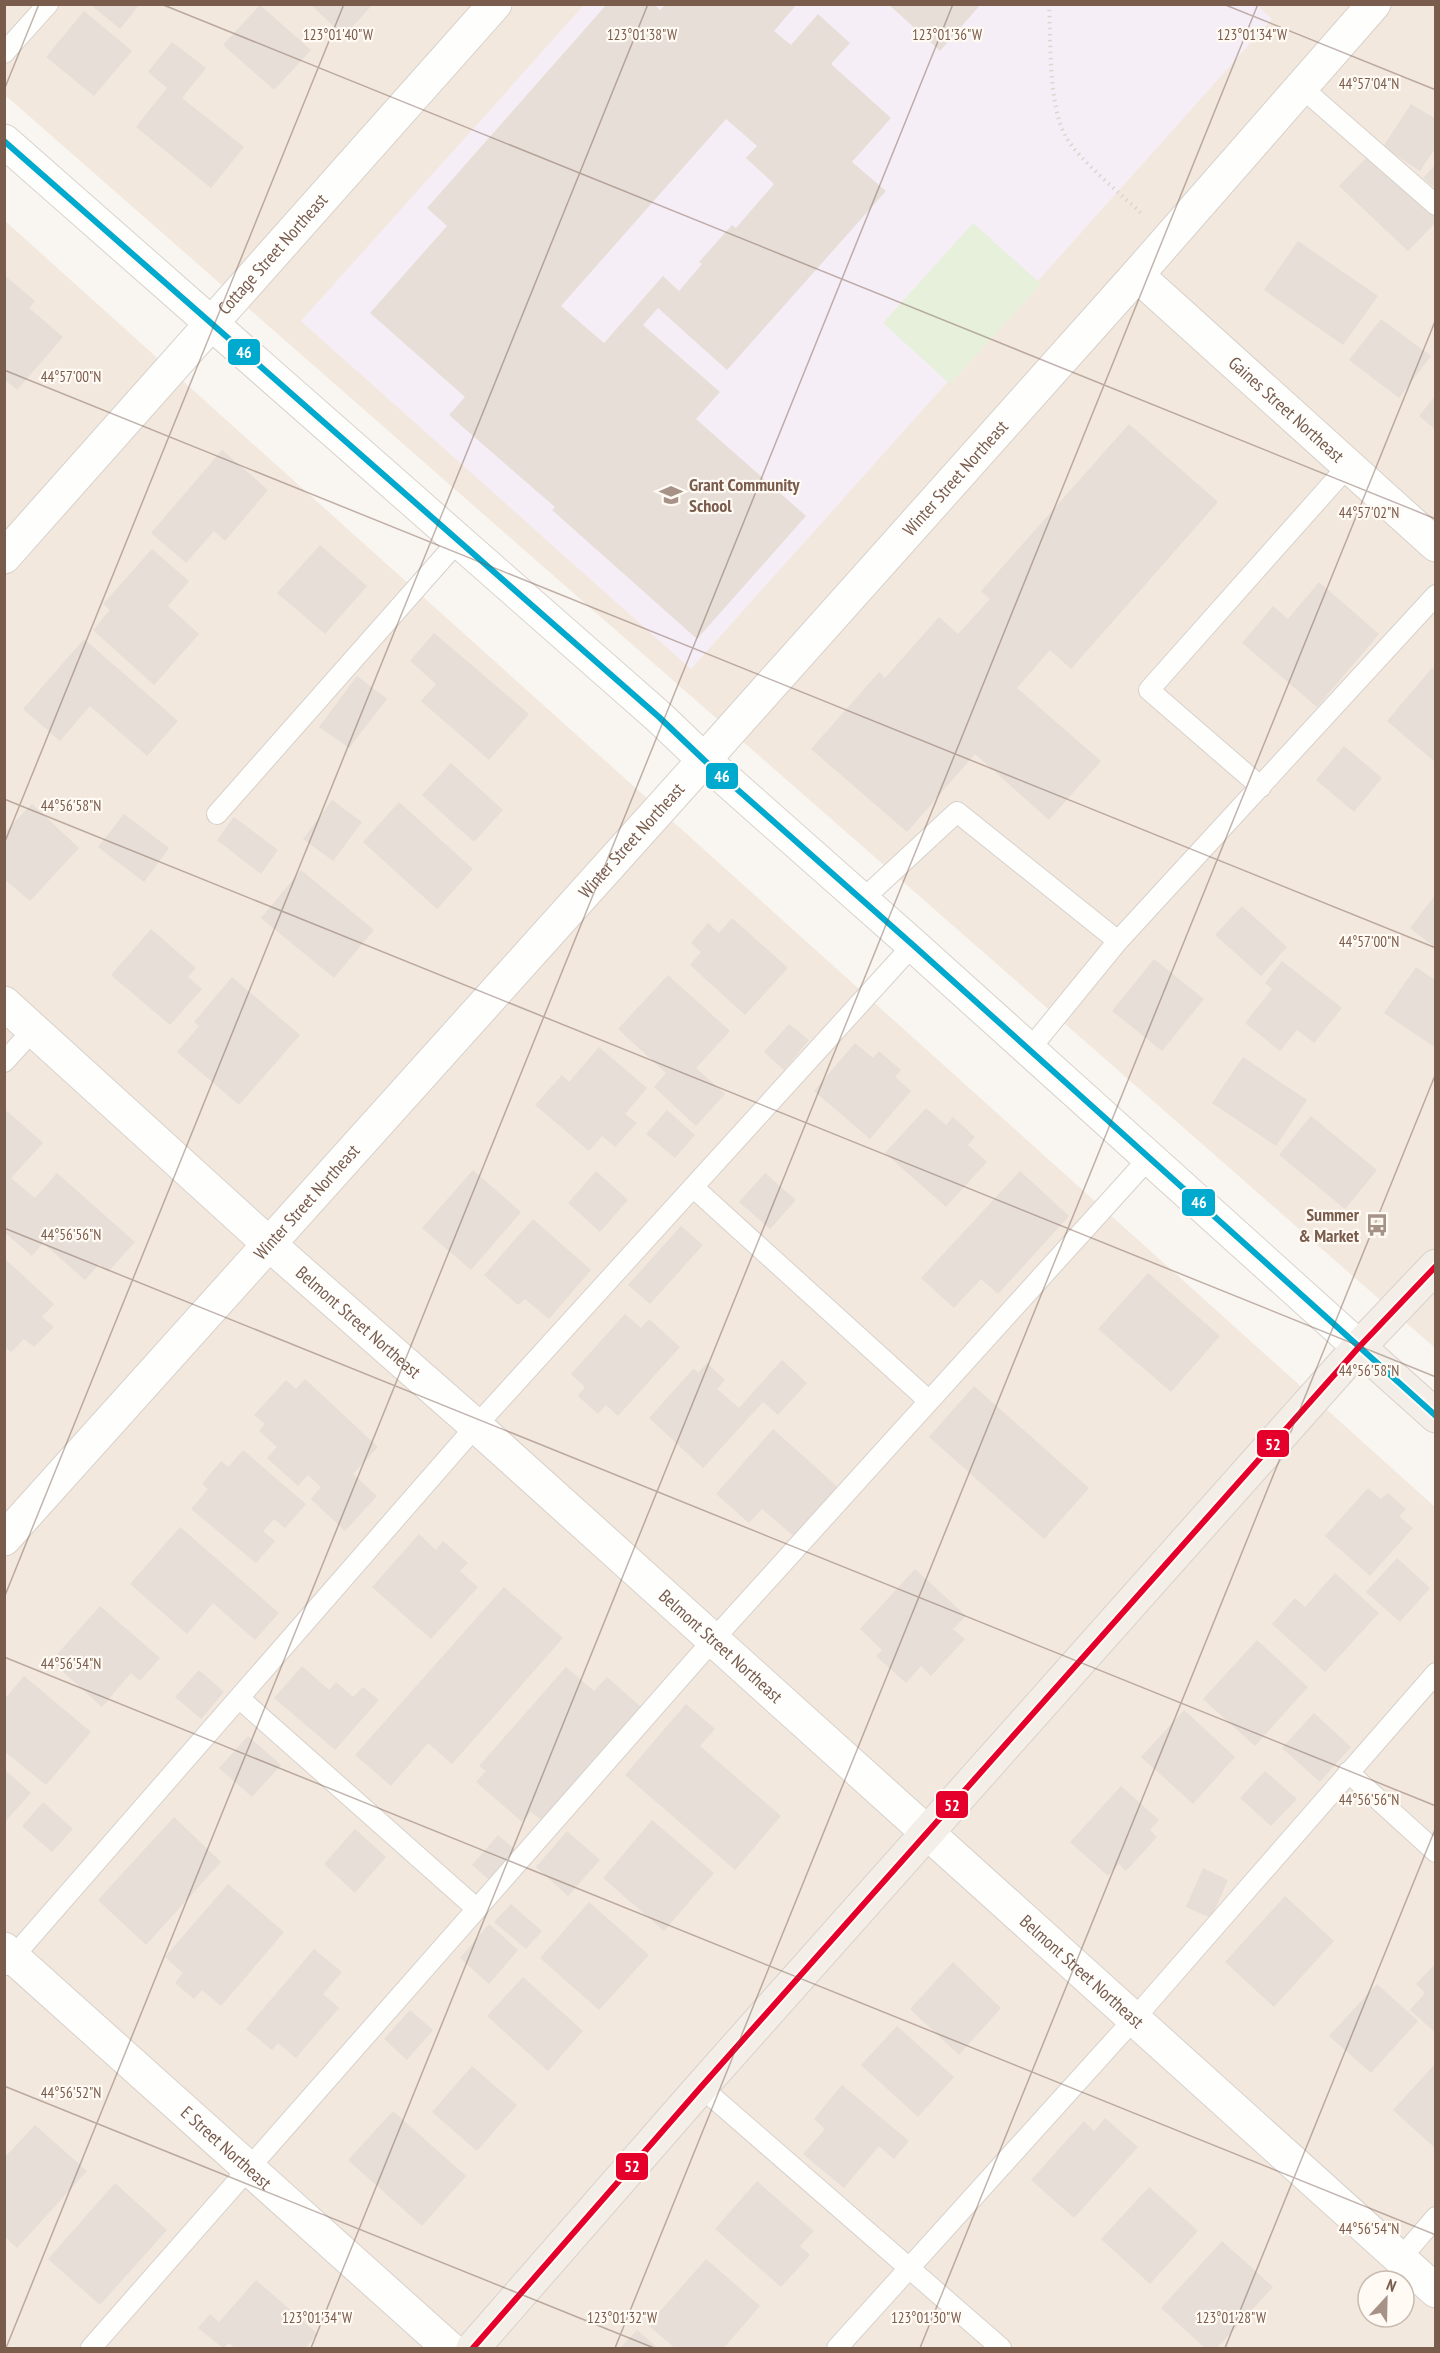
<svg xmlns="http://www.w3.org/2000/svg" width="1440" height="2353" font-family="'PT Sans Narrow',sans-serif">
  <style>
    .residential { fill: #f2e8de; fill-rule: evenodd }
    .education { fill: #f6eef6 }
    .green { fill: #e7f0db }
    .building { fill: #e6ded7; fill-rule: evenodd }
    .lines { fill: none; stroke-linecap: round; stroke-linejoin: round }
    .service-casing { stroke: #d7d1cb; stroke-width: 22 }
    .minor-casing { stroke: #d7d1cb; stroke-width: 35 }
    .secondary-casing { stroke: #d9d2cb; stroke-width: 35 }
    .primary-casing { stroke: #dad1cc; stroke-width: 35 }
    .path { stroke: #dcd5d0; stroke-width: 4; stroke-dasharray: 1.5 4.5; stroke-linecap: butt }
    .service { stroke: #fefefd; stroke-width: 20 }
    .minor { stroke: #fefefd; stroke-width: 33 }
    .secondary { stroke: #fefefd; stroke-width: 33 }
    .primary { stroke: #f3eee8; stroke-width: 33 }
    .bus-1-casing { stroke: #fffaf3; stroke-width: 10 }
    .bus-2-casing { stroke: #fffaf3; stroke-width: 10 }
    .bus-1 { stroke: #00a9ce; stroke-width: 6 }
    .bus-2 { stroke: #e4002b; stroke-width: 6 }
    .ticks { fill: none; stroke: #7a5c4d; stroke-width: 1.5; stroke-opacity: 0.45 }
    .labels { text-anchor: middle; stroke-width: 4.5; stroke-linejoin: round; paint-order: stroke }
    .street-label { font-size: 18px; fill: #7a5c4d; stroke: #fffaf3 }
    .poi-label { font-size: 18px; font-weight: bold; fill: #7a5c4d; stroke: #fffaf3; text-anchor: start }
    .ticks-label { font-size: 15px; text-anchor: middle; fill: #7a5c4d; stroke: #fffaf3; stroke-width: 4.5; stroke-linejoin: round; paint-order: stroke }
    .line-badge { stroke: #fffaf3; stroke-width: 2 }
    .badge-label { font-size: 16px; text-anchor: middle; font-weight: bold; fill: #fff }
  </style>
  <rect width="100%" height="100%" fill="#f9f5f0"/>
  <!-- residential -->
  <path class="residential" d="M5 5H1435V1348L5 95Z
    M4 220 1435 1507V2348H5ZM1368 2281H1404V2317H1368Z"/>
  <!-- education -->
  <path class="education" d="M1256 4 1272 19 691 669 301 321 584 5Z"/>
  <!-- green -->
  <path class="green" d="M973 223 1041 284 950 384 883 323Z"/>
  <!-- building -->
  <path class="building" d="M90 4H140L120 29Z
    M310 4H373L344 36Z
    M607 4H654L660 10 666 4H797L774 31 791 45 818 14 850 43 831 64 891 118 852 162 886 191 727 370 658 308 643 325 720 392 696 419 806 516 697 639 552 510 555 507 449 415 465 397 370 313 447 226 427 208ZM726 119 757 146 746 158 774 184 736 228 732 225 699 262 702 264 679 291 663 276 604 343 561 306Z
    M888 4H981L940 51Z
    M260 5 311 50 274 90 223 45Z
    M84 11 132 51 94 96 46 57Z
    M172 42 206 68 182 98 244 147 211 188 136 127 167 88 148 72Z
    M1411 104 1436 119V147L1420 171 1383 147Z
    M1368 156 1436 218V222L1408 251 1339 186Z
    M1436 164V189L1423 178Z
    M1298 241 1378 296 1343 345 1264 290Z
    M4 275 35 301 29 308 63 337 17 390 4 379Z
    M1381 319 1431 356 1399 398 1349 360Z
    M1436 395V430L1419 416Z
    M1129 424 1218 502 1071 669 1050 650 1017 688 1101 761 1049 820 975 754 907 832 811 749 879 672 885 678 939 617 958 634 990 599 981 591Z
    M222 450 268 490 225 541 214 531 186 563 151 533Z
    M320 545 367 586 325 634 277 593Z
    M152 549 189 581 168 606 199 634 154 685 93 630 110 610 103 604Z
    M1319 582 1379 634 1317 707 1242 643 1273 606 1288 619Z
    M434 633 529 714 489 760 421 701 436 684 410 661Z
    M84 639 178 721 147 756 90 706 60 741 23 709Z
    M1432 668 1436 671V763L1387 721Z
    M357 676 387 699 349 748 319 727Z
    M1344 746 1382 778 1354 812 1316 780Z
    M451 763 503 810 474 842 422 795Z
    M332 800 362 822 333 861 303 839Z
    M399 802 473 869 437 909 363 842Z
    M32 804 79 848 30 901 4 879 6 863 4 833Z
    M124 814 169 848 144 882 98 847Z
    M234 817 278 850 261 874 217 840Z
    M301 870 374 930 334 978 261 918Z
    M1436 894V948L1410 928Z
    M1242 906 1287 947 1261 976 1215 935Z
    M732 918 788 968 745 1015 690 965 701 952 691 943 708 923 719 933Z
    M151 929 196 968 188 977 202 989 170 1025 111 975Z
    M1154 959 1204 999 1162 1051 1112 1011Z
    M1282 961 1342 1008 1314 1043 1297 1030 1280 1051 1245 1023 1272 989 1265 983Z
    M1416 967 1436 981V1048L1384 1013Z
    M668 975 730 1031 696 1068 725 1094 696 1126 654 1087 666 1073 618 1029Z
    M232 977 300 1035 239 1105 177 1052 199 1026 194 1022Z
    M789 1024 809 1040 784 1070 764 1052Z
    M855 1043 873 1058 879 1051 901 1070 895 1077 911 1091 870 1139 814 1091Z
    M599 1047 647 1088 625 1114 637 1123 615 1147 602 1136 589 1151 535 1105 562 1075 569 1082Z
    M1243 1057 1307 1100 1276 1146 1212 1103Z
    M926 1108 946 1125 953 1117 975 1137 968 1145 987 1162 946 1207 885 1153Z
    M667 1110 695 1135 675 1158 646 1134Z
    M7 1111 43 1143 11 1178 35 1198 57 1173 135 1242 108 1272 99 1264 85 1280 43 1243 32 1256 4 1232V1114Z
    M1311 1116 1377 1170 1345 1209 1279 1155Z
    M473 1170 521 1212 471 1270 422 1228Z
    M596 1171 628 1200 600 1232 568 1203Z
    M1020 1171 1069 1216 998 1294 981 1279 954 1308 921 1278Z
    M765 1173 796 1200 770 1229 739 1202Z
    M533 1219 591 1270 549 1319 525 1299 518 1305 484 1275Z
    M681 1226 703 1245 650 1304 628 1285Z
    M4 1258 54 1304 42 1317 54 1327 34 1347 24 1339 11 1352 4 1346Z
    M1148 1273 1220 1336 1171 1392 1098 1329Z
    M625 1314 641 1328 649 1319 680 1347 618 1416 606 1405 598 1414 578 1396 585 1387 571 1374Z
    M782 1360 807 1383 778 1415 763 1402 703 1468 649 1418 694 1368 698 1373 707 1363 725 1380 717 1389 739 1408Z
    M305 1379 378 1447 353 1474 377 1496 345 1531 311 1499 321 1487 308 1475 298 1486 267 1458 277 1447 259 1431 265 1424 254 1415 286 1380 296 1389Z
    M974 1386 1089 1488 1044 1539 929 1437Z
    M773 1429 840 1489 797 1539 762 1509 749 1523 716 1494Z
    M243 1450 306 1504 285 1528 274 1519 263 1531 275 1541 256 1563 191 1509 208 1489 202 1484 221 1461 228 1467Z
    M1368 1488 1381 1499 1388 1493 1406 1509 1399 1516 1413 1528 1370 1576 1325 1536Z
    M180 1527 279 1613 255 1640 213 1603 187 1634 130 1584Z
    M419 1534 436 1550 443 1541 468 1563 460 1571 478 1587 431 1639 372 1587Z
    M1397 1558 1430 1588 1400 1622 1366 1592Z
    M915 1569 966 1616 953 1629 965 1639 931 1676 921 1666 906 1683 876 1656 882 1650 860 1629Z
    M1335 1573 1379 1613 1325 1672 1272 1624 1295 1598 1305 1607Z
    M504 1587 563 1638 452 1764 428 1743 391 1786 355 1755Z
    M100 1606 160 1658 140 1681 131 1673 102 1707 51 1661Z
    M1257 1640 1308 1687 1255 1746 1203 1699Z
    M302 1666 329 1690 336 1682 353 1697 363 1687 379 1700 335 1750 274 1698Z
    M566 1667 594 1691 607 1677 641 1707 541 1820 531 1812 522 1822 476 1782 486 1771 479 1766Z
    M199 1670 224 1692 201 1719 175 1697Z
    M24 1676 91 1732 46 1785 4 1751V1700Z
    M686 1704 715 1729 700 1746 781 1816 735 1870 625 1775Z
    M1184 1710 1235 1757 1193 1804 1141 1757Z
    M1314 1713 1351 1747 1320 1782 1282 1748Z
    M248 1736 281 1765 252 1797 219 1768Z
    M4 1769 31 1793 4 1823Z
    M1265 1771 1297 1799 1271 1826 1240 1798Z
    M1121 1786 1159 1820 1150 1830 1157 1837 1126 1871 1119 1864 1108 1876 1070 1842Z
    M43 1802 73 1829 52 1852 22 1826Z
    M174 1817 221 1862 146 1945 98 1900Z
    M652 1820 714 1873 664 1931 603 1878Z
    M355 1829 386 1857 355 1893 324 1864Z
    M567 1831 600 1860 568 1896 536 1867Z
    M498 1835 519 1853 493 1883 472 1865Z
    M1203 1868 1228 1880 1211 1918 1186 1907Z
    M228 1884 284 1932 221 2006 202 1990 194 1999 175 1983 183 1973 165 1957Z
    M1285 1896 1334 1941 1274 2007 1225 1962Z
    M589 1902 649 1955 599 2010 540 1958Z
    M511 1904 542 1931 526 1949 494 1922Z
    M489 1924 518 1950 489 1984 460 1958Z
    M314 1949 342 1972 323 1994 339 2008 296 2058 278 2043 272 2050 246 2029Z
    M953 1962 1001 2008 959 2055 910 2009Z
    M1436 1963V2033L1410 2010 1425 1993 1416 1984Z
    M523 1977 583 2031 548 2071 487 2016Z
    M1377 1984 1418 2021 1371 2073 1329 2036Z
    M410 2010 433 2030 407 2060 384 2039Z
    M897 2026 954 2077 918 2117 861 2065Z
    M1436 2063V2149L1393 2110Z
    M472 2066 517 2105 477 2151 432 2112Z
    M842 2085 909 2141 894 2159 879 2146 844 2188 803 2154 825 2129 814 2119Z
    M393 2111 466 2176 422 2226 348 2160Z
    M1105 2118 1138 2147 1074 2218 1031 2180 1084 2121 1094 2131Z
    M35 2125 87 2171 17 2248 4 2236V2158Z
    M757 2181 814 2231 800 2246 810 2255 781 2287 715 2229Z
    M115 2183 167 2230 100 2305 48 2259Z
    M1149 2187 1198 2231 1150 2284 1101 2239Z
    M1222 2241 1273 2287 1217 2348H1205L1161 2308Z
    M706 2259 760 2306 724 2348H675L648 2325Z
    M256 2280 318 2334 305 2348H235L229 2343 223 2348 198 2328 210 2314 219 2322Z
    M637 2330 658 2348H620Z"/>
  <g class="lines">
    <!-- service casing -->
    <g class="service-casing">
      <path id="service" d="M4 53 48 4
        M1301 87 1436 205
        M1261 787 1149 690 1348 466
        M217 814 458 541
        M862 900 957 812 1118 941
        M1029 1050 1118 941 1436 595
        M4 1062 34 1029
        M693 1187 929 1401
        M239 1698 477 1909
        M1348 1772 1436 1852
        M6 1965 476 1426 913 945
        M701 2087 1001 2348
        M1400 2259 1436 2217
        M91 2348 713 1640 1149 1158
        M837 2348 1134 2019 1436 1673"/>
    </g>
    <!-- minor casing -->
    <g class="minor-casing">
      <g id="minor">
        <path id="s1" d="M1137 275 1436 545"/>
        <path id="s2" d="M4 557 495 4"/>
        <path id="s3" d="M4 1003 269 1244 476 1426 1436 2291"/>
        <path id="s4" d="M4 1539 704 760 1137 275 1374 4"/>
        <path id="s5" d="M4 1949 449 2348"/>
      </g>
    </g>
    <!-- secondary casing -->
    <g class="secondary-casing">
      <path id="secondary" d="M4 141 659 717 704 760 913 945 1359 1347"/>
    </g>
    <!-- primary casing -->
    <g class="primary-casing">
      <path id="primary" d="M1359 1347 1436 1416
        M473 2348 701 2087 1359 1347 1436 1266"/>
    </g>
    <!-- path -->
    <path class="path" d="M1049 4C1051 42 1048 105 1066 137 1079 160 1121 194 1141 213"/>
    <!-- service -->
    <use href="#service" class="service"/>
    <!-- minor -->
    <use href="#minor" class="minor"/>
    <!-- secondary -->
    <use href="#secondary" class="secondary"/>
    <!-- primary -->
    <use href="#primary" class="primary"/>
    <!-- bus-1 casing -->
    <g class="bus-1-casing">
      <path id="bus-1" d="M4 141 659 717 704 760 913 945 1436 1416"/>
    </g>
    <!-- bus-2 casing -->
    <g class="bus-2-casing">
      <path id="bus-2" d="M473 2348 701 2087 1359 1347 1436 1266"/>
    </g>
    <!-- bus-1 -->
    <use href="#bus-1" class="bus-1"/>
    <!-- bus-2 -->
    <use href="#bus-2" class="bus-2"/>
  </g>
  <!-- ticks -->
  <path class="ticks" d="M161 4 1436 519M1223 4 1436 90M4 90 39 4M4 370 1436 948M4 799 1436 1377M4 844 344 4M4 1228 1436 1806M4 1598 648 4M4 1657 1436 2235M4 2086 654 2348M6 2348 953 4M311 2348 1258 4M615 2348 1436 319M920 2348 1436 1073M1225 2348 1436 1827"/>
  <!-- icons -->
  <defs>
    <g id="school-bare" transform="scale(1.8)"><path d="M0-5L7-2L0 1L-7-2ZM-4 1L0 2.5L4 1V4Q0 6-4 4Z" fill="#a69286" stroke="#fffaf3" stroke-width="2.5" paint-order="stroke"/></g>
    <g id="bus-bare" transform="scale(1.8)"><path d="M-5-6H5V4H4V6H2V4H-2V6H-4V4H-5ZM-3.5-4V0h7V-4ZM-3.5 1.2v1.5H-2V1.2ZM2 1.2v1.5H3.5V1.2Z" fill="#a69286" stroke="#fffaf3" stroke-width="2.5" paint-order="stroke"/></g>
  </defs>
  <g fill-rule="evenodd">
    <use href="#school-bare" x="671" y="495"/>
    <use href="#bus-bare" x="1377" y="1225"/>
  </g>
  <g class="labels">
    <!-- street labels -->
    <g class="street-label">
      <text dy="6" stroke="none"><textPath href="#s2" startOffset="405">Cottage Street Northeast</textPath></text>
      <text dy="6" stroke="none"><textPath href="#s1" startOffset="201">Gaines Street Northeast</textPath></text>
      <text dy="6" stroke="none"><textPath href="#s4" startOffset="1425">Winter Street Northeast</textPath></text>
      <text dy="6" stroke="none"><textPath href="#s4" startOffset="939">Winter Street Northeast</textPath></text>
      <text dy="6" stroke="none"><textPath href="#s4" startOffset="453">Winter Street Northeast</textPath></text>
      <text dy="6" stroke="none"><textPath href="#s3" startOffset="477">Belmont Street Northeast</textPath></text>
      <text dy="6" stroke="none"><textPath href="#s3" startOffset="963">Belmont Street Northeast</textPath></text>
      <text dy="6" stroke="none"><textPath href="#s3" startOffset="1449">Belmont Street Northeast</textPath></text>
      <text dy="6" stroke="none"><textPath href="#s5" startOffset="298">E Street Northeast</textPath></text>
    </g>
    <!-- poi labels -->
    <g class="poi-label">
      <text x="689" y="491">Grant Community<tspan x="689" dy="21">School</tspan></text>
      <text x="1359" y="1221" text-anchor="end">Summer<tspan x="1359" dy="21">&amp; Market</tspan></text>
    </g>
  </g>
  <g class="ticks-label">
    <text x="338" y="40">123°01'40"W</text>
    <text x="642" y="40">123°01'38"W</text>
    <text x="947" y="40">123°01'36"W</text>
    <text x="1252" y="40">123°01'34"W</text>
    <text x="1369" y="89">44°57'04"N</text>
    <text x="71" y="382">44°57'00"N</text>
    <text x="1369" y="518">44°57'02"N</text>
    <text x="71" y="811">44°56'58"N</text>
    <text x="1369" y="947">44°57'00"N</text>
    <text x="71" y="1240">44°56'56"N</text>
    <text x="1369" y="1376">44°56'58"N</text>
    <text x="71" y="1669">44°56'54"N</text>
    <text x="1369" y="1805">44°56'56"N</text>
    <text x="71" y="2098">44°56'52"N</text>
    <text x="1369" y="2234">44°56'54"N</text>
    <text x="317" y="2323">123°01'34"W</text>
    <text x="622" y="2323">123°01'32"W</text>
    <text x="926" y="2323">123°01'30"W</text>
    <text x="1231" y="2323">123°01'28"W</text>
  </g>
  <g class="line-badge">
    <rect x="227" y="338" width="34" height="28" rx="6" fill="#00a9ce"/>
    <rect x="705" y="762" width="34" height="28" rx="6" fill="#00a9ce"/>
    <rect x="1181" y="1188" width="35" height="29" rx="6" fill="#00a9ce"/>
    <rect x="1256" y="1429" width="34" height="29" rx="6" fill="#e4002b"/>
    <rect x="935" y="1790" width="34" height="29" rx="6" fill="#e4002b"/>
    <rect x="615" y="2152" width="34" height="29" rx="6" fill="#e4002b"/>
  </g>
  <g class="badge-label">
    <text x="244" y="358">46</text>
    <text x="722" y="782">46</text>
    <text x="1199" y="1208">46</text>
    <text x="1273" y="1450">52</text>
    <text x="952" y="1811">52</text>
    <text x="632" y="2172">52</text>
  </g>
  <!-- border -->
  <rect width="1440" height="2353" fill="none" stroke="#7a5c4d" stroke-width="12"/>
  <!-- north arrow -->
  <g transform="translate(1386 2299) rotate(22)"><circle r="28" fill="#fffaf3" stroke="#cabbb1" stroke-width="1.5"/>
  <path d="M0-4.5L10 22L0 15L-10 22Z" fill="#a69286"/>
  <text y="-9" font-size="16" font-weight="bold" text-anchor="middle" fill="#7a5c4d">N</text>
  </g>
</svg>
